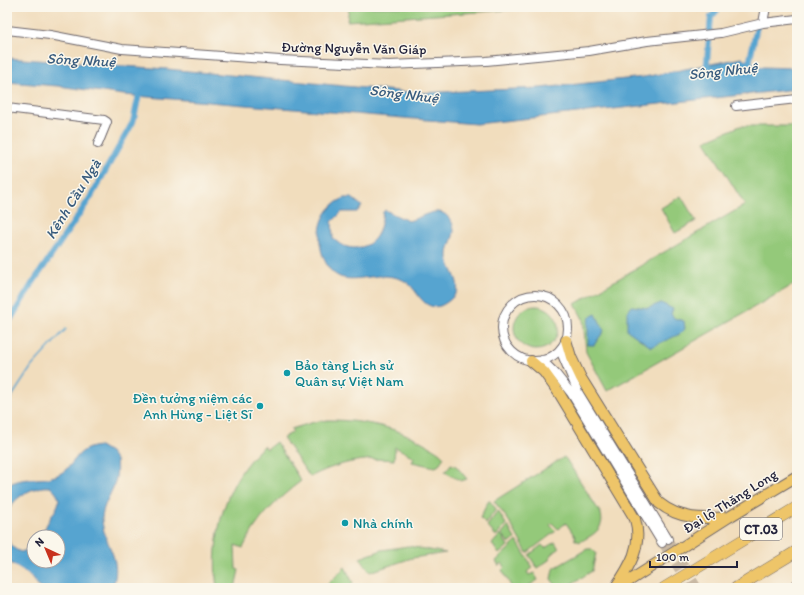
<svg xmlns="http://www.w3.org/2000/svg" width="804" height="595" font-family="Itim,sans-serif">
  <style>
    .green { fill: #94c97a; stroke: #5b765a }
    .water { fill: #56a4d0; stroke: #3c6386 }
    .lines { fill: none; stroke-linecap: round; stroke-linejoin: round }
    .stream { stroke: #56a4d0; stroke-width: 1.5 }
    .canal { stroke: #56a4d0; stroke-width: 6 }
    .minor-tunnel { stroke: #c8b8a3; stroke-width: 8; stroke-dasharray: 8 4; stroke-linecap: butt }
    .minor-casing { stroke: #6a6368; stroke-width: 10 }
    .major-casing { stroke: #6a6368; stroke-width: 12 }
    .highway-casing { stroke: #6a6368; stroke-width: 12 }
    .minor { stroke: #fff; stroke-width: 8 }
    .major { stroke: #eec569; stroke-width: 10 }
    .highway { stroke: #eec569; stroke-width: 11 }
    .culture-dot { fill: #0f9aa8; stroke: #fbf7ec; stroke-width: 1.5 }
    .labels { text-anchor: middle; stroke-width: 3; stroke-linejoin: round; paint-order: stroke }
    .shield { fill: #fbf7ec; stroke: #636270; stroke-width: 1 }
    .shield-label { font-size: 13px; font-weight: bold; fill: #22223b }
    .street-label { font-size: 14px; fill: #22223b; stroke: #fbf7ec }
    .culture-label { font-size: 14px; fill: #0d838f; stroke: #fbf7ec; text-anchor: start }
    .water-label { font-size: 15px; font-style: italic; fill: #395c7e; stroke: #fbf7ec }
  </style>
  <rect width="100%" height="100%" fill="#fbf7ec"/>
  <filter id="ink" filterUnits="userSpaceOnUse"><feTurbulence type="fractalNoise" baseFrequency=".025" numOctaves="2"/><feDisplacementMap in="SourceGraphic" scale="8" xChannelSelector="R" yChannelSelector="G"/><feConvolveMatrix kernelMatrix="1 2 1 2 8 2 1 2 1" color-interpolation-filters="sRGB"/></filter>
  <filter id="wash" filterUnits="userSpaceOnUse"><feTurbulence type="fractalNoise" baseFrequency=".012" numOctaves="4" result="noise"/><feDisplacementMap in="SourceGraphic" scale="16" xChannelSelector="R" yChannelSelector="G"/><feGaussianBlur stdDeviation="0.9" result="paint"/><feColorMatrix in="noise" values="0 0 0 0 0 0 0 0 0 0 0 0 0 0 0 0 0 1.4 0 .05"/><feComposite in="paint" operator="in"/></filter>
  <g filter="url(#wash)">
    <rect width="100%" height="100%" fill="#f1ddbd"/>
    <!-- green -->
    <path class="green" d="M349 7H552L347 21Z
      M740 126H797V290L793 285 607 391 586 352 583 319 575 304 745 205 705 141Z
      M681 196 696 221 675 233 661 208Z
      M514 328a22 22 0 1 1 44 0a22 22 0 1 1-44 0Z
      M328 420C363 420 398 427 429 446 434 449 440 452 444 457L438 466 435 467 412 462 414 457 395 447 394 460C364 457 337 463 310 477L283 438 293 432 291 429 314 422Z
      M276 442 301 481C277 499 256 520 243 548L235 545 236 569 239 570 235 588H217C210 538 225 479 264 446L267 449Z
      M564 457 566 459 601 514C605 530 592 535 580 542L574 539 576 538 566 523 558 529 552 523 550 525 556 531 527 553 509 521 494 501Z
      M451 464 456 466 467 479 461 481 445 472Z
      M489 500 496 509 486 524 480 518Z
      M498 511 506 524 496 536 487 526Z
      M508 526 515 539 509 544 502 533Z
      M501 534 508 546 499 554 492 544Z
      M517 541 533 568 527 572 529 575 534 573 538 580 525 588H512L502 570 505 567 502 563 499 566 496 561Z
      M555 542 559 549 551 554 549 560 537 568 529 555 542 545 545 548Z
      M408 546 446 553 412 558 370 572 360 558 382 550Z
      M587 549H592L596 553 592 571 565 588H558L551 579 553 569Z
      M345 567 353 583 347 588H324Z"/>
    <!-- water -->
    <path class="water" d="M7 58 167 69 417 93 541 88 644 77 742 58 761 67 797 68V89L476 124 124 95 58 86 7 82Z
      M345 198H352L362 206 357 212H342L332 222 333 238C345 252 369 252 378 233 381 227 382 219 383 212L385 210 408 221C422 218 438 204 449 218 452 221 454 227 454 231 453 240 448 246 448 255 447 269 466 284 453 297 449 301 445 304 440 306 424 310 419 294 410 285 402 277 390 276 379 276 354 278 334 287 323 256 315 234 321 207 345 198Z
      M661 303 673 309 671 314 674 318 684 321 685 329 680 334 651 347 627 330V313L632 306 648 308Z
      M596 314 604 331 594 345H588V323L590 317Z
      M100 446 110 452 116 460C117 468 117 477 114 485 110 496 102 507 102 519 103 545 124 558 112 588H39C30 571 20 571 7 560V537C10 545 13 549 21 552L29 549 34 544V561H58V537H41C44 530 47 523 51 517 59 504 64 499 50 487 34 485 11 498 7 515V486C22 475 39 482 55 476 77 468 72 448 100 446Z"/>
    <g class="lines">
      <!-- stream -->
      <path class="stream" d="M7 404 32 366 66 329"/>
      <!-- canal -->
      <path class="canal" d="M748 69 757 26
        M706 72 711 17 720 7
        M7 325 32 284 90 198 133 122 140 90"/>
    </g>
  </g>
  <g filter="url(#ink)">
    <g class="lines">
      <!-- minor-tunnel -->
      <path class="minor-tunnel" d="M668 539 698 588
        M662 543 690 588"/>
      <!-- minor casing -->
      <g class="minor-casing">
        <path id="minor" d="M763 23 766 7
          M7 30 50 35 122 49 280 60 389 65 486 61 589 51 647 41 721 33 763 23 797 19
          M736 106 797 99
          M7 108 104 120 107 122 98 144
          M502 328a33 33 0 1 1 66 0a33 33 0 1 1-66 0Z
          M560 350 578 392 668 539
          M542 360 556 374 571 393 662 543"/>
      </g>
      <!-- major casing -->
      <g class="major-casing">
        <path id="major" d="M566 340 571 357 581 378 659 503C680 520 703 519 729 517
          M531 361 544 372 559 393 635 519C643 546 630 566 615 588
          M618 588 729 517 797 476
          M793 588 797 585"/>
      </g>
      <!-- highway casing -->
      <g class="highway-casing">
        <path id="highway" d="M664 588 797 507
          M736 588 797 551"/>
      </g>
      <!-- minor -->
      <use href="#minor" class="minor"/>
      <!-- major -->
      <use href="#major" class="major"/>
      <!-- highway -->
      <use href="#highway" class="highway"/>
    </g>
  </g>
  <!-- markers -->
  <g class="culture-dot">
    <circle cx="287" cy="373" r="4"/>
    <circle cx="260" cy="406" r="4"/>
    <circle cx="345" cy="523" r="4"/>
  </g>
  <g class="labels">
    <!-- shield labels -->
    <rect class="shield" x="740" y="518" width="42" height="22" rx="3"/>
    <g class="shield-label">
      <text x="761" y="534">CT.03</text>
    </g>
    <!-- street labels -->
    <g class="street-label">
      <text transform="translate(354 48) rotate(1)" y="5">Đường Nguyễn Văn Giáp</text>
      <text transform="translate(730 501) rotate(-32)" y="5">Đại lộ Thăng Long</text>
    </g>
    <!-- culture labels -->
    <g class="culture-label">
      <text x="295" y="370">Bảo tàng Lịch sử<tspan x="295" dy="16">Quân sự Việt Nam</tspan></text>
      <text x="252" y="403" text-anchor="end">Đền tưởng niệm các<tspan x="252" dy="16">Anh Hùng - Liệt Sĩ</tspan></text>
      <text x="353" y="528">Nhà chính</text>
    </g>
    <!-- water labels -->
    <g class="water-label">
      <text transform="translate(81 60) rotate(3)" y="5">Sông Nhuệ</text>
      <text transform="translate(723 71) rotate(-6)" y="5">Sông Nhuệ</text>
      <text transform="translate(404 94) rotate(7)" y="5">Sông Nhuệ</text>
      <text transform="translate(73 199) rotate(-58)" y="5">Kênh Cầu Ngà</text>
    </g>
  </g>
  <!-- margin -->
  <rect width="804" height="595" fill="none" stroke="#fbf7ec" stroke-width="24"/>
  <!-- north arrow -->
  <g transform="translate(46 549) rotate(316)"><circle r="19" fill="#fbf7ec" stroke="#a4a2a5"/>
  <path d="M0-3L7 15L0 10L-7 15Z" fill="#c8321e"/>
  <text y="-6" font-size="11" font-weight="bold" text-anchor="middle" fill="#22223b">N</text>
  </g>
  <!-- scale -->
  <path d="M650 561v6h87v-6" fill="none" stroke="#22223b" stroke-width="2"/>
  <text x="656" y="561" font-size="12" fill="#22223b" stroke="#fbf7ec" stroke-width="3" paint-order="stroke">100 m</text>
</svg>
